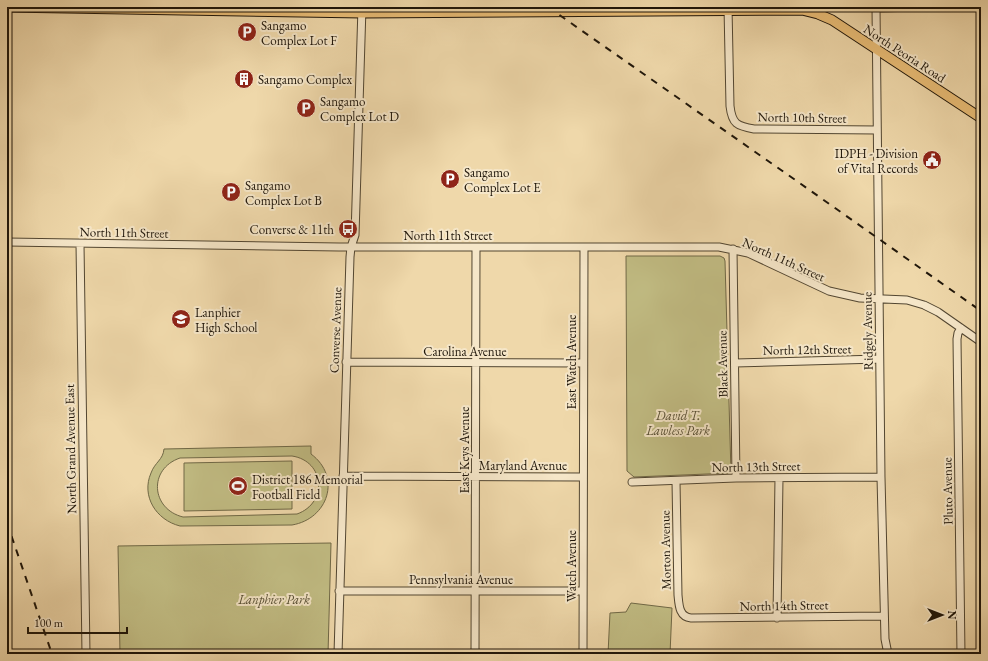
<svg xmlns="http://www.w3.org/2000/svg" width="988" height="661" font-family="'EB Garamond',serif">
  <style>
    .green { fill: #c1bc83; stroke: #706846; fill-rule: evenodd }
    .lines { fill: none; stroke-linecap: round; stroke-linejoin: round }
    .minor-casing { stroke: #524631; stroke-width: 9 }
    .major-casing { stroke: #1e1509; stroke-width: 11 }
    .minor { stroke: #f5e6c8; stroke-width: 7 }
    .major { stroke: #e8bc75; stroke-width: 9 }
    .rail { stroke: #1e1509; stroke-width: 2; stroke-dasharray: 7 7; stroke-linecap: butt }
    .labels { text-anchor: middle; stroke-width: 4; stroke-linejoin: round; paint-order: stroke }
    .poi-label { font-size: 13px; fill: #1e1509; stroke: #f5e6c8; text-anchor: start }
    .street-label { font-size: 13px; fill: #1e1509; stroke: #f5e6c8 }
    .park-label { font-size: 13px; font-style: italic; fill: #574f34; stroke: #f5e6c8 }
  </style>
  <rect width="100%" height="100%" fill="#efd8aa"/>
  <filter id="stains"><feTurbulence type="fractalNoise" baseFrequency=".005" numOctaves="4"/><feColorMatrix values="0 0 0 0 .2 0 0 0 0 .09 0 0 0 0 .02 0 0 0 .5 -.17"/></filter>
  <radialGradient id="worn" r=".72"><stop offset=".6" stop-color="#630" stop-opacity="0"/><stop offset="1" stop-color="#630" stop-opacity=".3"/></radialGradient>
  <!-- green -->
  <path class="green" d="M626 256H720L724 258 725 261 731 473 634 477 627 471Z
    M311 446V454C342 477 328 519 292 525L180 526C156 520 141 496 151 473 155 462 163 460 164 449ZM292 456C325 461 328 503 297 514L183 517C151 509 148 469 180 458Z
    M292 461V509L184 511V463Z
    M331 543 328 654H120L118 546Z
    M631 603 672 608 670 654H608L610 613 626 612Z"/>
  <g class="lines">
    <!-- minor casing -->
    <g class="minor-casing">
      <path id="minor" d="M728 7 730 106C732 124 737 126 754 129L877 130
        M876 7 881 477 885 639 888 654
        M876 8 920 7
        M7 242 339 247H719L748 253 829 291 860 298 907 300 924 305 938 312 981 342
        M80 244 86 654
        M733 249 736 478
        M961 328 958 333 957 339 961 654
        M346 362 583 363
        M735 363 879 359
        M343 476 583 477
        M676 481 678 595C679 605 679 617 691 618L884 616
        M632 482 736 478 881 477
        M339 591H583
        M777 618 779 478
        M338 654 350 257 351 247 355 235 362 7
        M475 654 476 247
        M583 654 584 247"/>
    </g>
    <!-- major casing -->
    <g class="major-casing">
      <path id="major" d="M7 7 362 13 802 10 818 14 832 20 981 118"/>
    </g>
    <!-- minor -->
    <use href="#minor" class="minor"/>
    <!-- major -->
    <use href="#major" class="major"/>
    <!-- rail -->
    <path class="rail" d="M548 7 801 184 981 311
      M7 523 52 654"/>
  </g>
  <!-- icons -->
  <defs>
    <g id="parking-disc" transform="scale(1)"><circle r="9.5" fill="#8f2418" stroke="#f5e6c8"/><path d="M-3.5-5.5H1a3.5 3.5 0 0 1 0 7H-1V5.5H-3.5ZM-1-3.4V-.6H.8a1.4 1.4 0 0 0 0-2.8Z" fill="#fff"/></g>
    <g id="building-disc" transform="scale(1)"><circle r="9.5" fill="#8f2418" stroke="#f5e6c8"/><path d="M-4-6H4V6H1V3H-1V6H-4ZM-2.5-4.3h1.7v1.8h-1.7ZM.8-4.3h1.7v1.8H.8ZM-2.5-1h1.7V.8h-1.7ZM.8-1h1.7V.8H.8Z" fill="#fff"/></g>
    <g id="civic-disc" transform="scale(1)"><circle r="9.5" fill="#8f2418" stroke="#f5e6c8"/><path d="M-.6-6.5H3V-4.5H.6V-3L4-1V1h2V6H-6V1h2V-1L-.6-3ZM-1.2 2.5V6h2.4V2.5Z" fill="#fff"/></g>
    <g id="bus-disc" transform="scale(1)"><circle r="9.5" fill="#8f2418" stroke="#f5e6c8"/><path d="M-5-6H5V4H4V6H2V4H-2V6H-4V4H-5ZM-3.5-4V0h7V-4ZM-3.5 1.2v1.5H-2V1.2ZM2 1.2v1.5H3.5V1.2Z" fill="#fff"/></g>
    <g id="school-disc" transform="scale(1)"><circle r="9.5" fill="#8f2418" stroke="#f5e6c8"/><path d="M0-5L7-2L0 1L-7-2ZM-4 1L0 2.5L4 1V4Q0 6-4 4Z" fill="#fff"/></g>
    <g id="stadium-disc" transform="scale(1)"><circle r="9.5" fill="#8f2418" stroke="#f5e6c8"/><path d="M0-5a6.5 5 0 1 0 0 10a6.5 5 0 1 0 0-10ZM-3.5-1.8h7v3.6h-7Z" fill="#fff"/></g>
  </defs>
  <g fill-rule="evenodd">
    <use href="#parking-disc" x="247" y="32"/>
    <use href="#building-disc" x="244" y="79"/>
    <use href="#parking-disc" x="306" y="108"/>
    <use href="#civic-disc" x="932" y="160"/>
    <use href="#parking-disc" x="450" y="179"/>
    <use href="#parking-disc" x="231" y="192"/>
    <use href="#bus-disc" x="348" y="229"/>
    <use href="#school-disc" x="181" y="319"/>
    <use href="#stadium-disc" x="238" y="486"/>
  </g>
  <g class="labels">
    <!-- poi labels -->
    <g class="poi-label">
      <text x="261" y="30">Sangamo<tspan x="261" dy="15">Complex Lot F</tspan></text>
      <text x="258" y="84">Sangamo Complex</text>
      <text x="320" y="106">Sangamo<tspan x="320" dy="15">Complex Lot D</tspan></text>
      <text x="918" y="158" text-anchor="end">IDPH - Division<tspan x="918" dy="15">of Vital Records</tspan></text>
      <text x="464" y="177">Sangamo<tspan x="464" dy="15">Complex Lot E</tspan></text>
      <text x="245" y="190">Sangamo<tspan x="245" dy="15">Complex Lot B</tspan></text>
      <text x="334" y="234" text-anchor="end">Converse &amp; 11th</text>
      <text x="195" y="317">Lanphier<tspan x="195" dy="15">High School</tspan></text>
      <text x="252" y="484">District 186 Memorial<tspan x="252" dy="15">Football Field</tspan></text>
    </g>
    <!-- street labels -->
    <g class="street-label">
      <text transform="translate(905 53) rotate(33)" y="5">North Peoria Road</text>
      <text transform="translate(802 117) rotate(1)" y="5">North 10th Street</text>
      <text transform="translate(124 232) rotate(1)" y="5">North 11th Street</text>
      <text x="448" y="240">North 11th Street</text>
      <text transform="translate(784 259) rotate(24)" y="5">North 11th Street</text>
      <text transform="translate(335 330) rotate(-88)" y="5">Converse Avenue</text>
      <text transform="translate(867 331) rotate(-91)" y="5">Ridgely Avenue</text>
      <text transform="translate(807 349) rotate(-1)" y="5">North 12th Street</text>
      <text x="465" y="356">Carolina Avenue</text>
      <text transform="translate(571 362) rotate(-90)" y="5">East Watch Avenue</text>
      <text transform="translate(722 364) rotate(-91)" y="5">Black Avenue</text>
      <text transform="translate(70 449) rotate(-91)" y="5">North Grand Avenue East</text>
      <text transform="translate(464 450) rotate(-90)" y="5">East Keys Avenue</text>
      <text x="523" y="470">Maryland Avenue</text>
      <text transform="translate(756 466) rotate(-1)" y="5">North 13th Street</text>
      <text transform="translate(947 491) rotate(-91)" y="5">Pluto Avenue</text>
      <text transform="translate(665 550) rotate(-91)" y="5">Morton Avenue</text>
      <text transform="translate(571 566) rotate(-90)" y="5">Watch Avenue</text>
      <text x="461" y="584">Pennsylvania Avenue</text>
      <text transform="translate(784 605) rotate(-1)" y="5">North 14th Street</text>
    </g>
    <!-- park labels -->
    <g class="park-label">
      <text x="678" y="420">David T.<tspan x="678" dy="15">Lawless Park</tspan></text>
      <text x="274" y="604">Lanphier Park</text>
    </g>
  </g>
  <!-- margin -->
  <rect width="988" height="661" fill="none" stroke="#efd8aa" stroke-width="24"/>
  <rect x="8" y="8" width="972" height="645" fill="none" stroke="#1e1509" stroke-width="2"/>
  <rect x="12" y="12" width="964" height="637" fill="none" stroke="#1e1509"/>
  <!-- north arrow -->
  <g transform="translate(942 615) rotate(90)" stroke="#f5e6c8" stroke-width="3" paint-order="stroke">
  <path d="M0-3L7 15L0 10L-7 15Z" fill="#1e1509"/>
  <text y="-6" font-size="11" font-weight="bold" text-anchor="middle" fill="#1e1509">N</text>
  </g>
  <!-- scale -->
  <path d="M28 627v6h99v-6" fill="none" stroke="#1e1509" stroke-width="2"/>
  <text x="34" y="627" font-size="12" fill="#1e1509" stroke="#f5e6c8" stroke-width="3" paint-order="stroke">100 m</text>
  <rect width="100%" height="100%" filter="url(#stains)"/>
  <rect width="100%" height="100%" fill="url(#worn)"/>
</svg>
